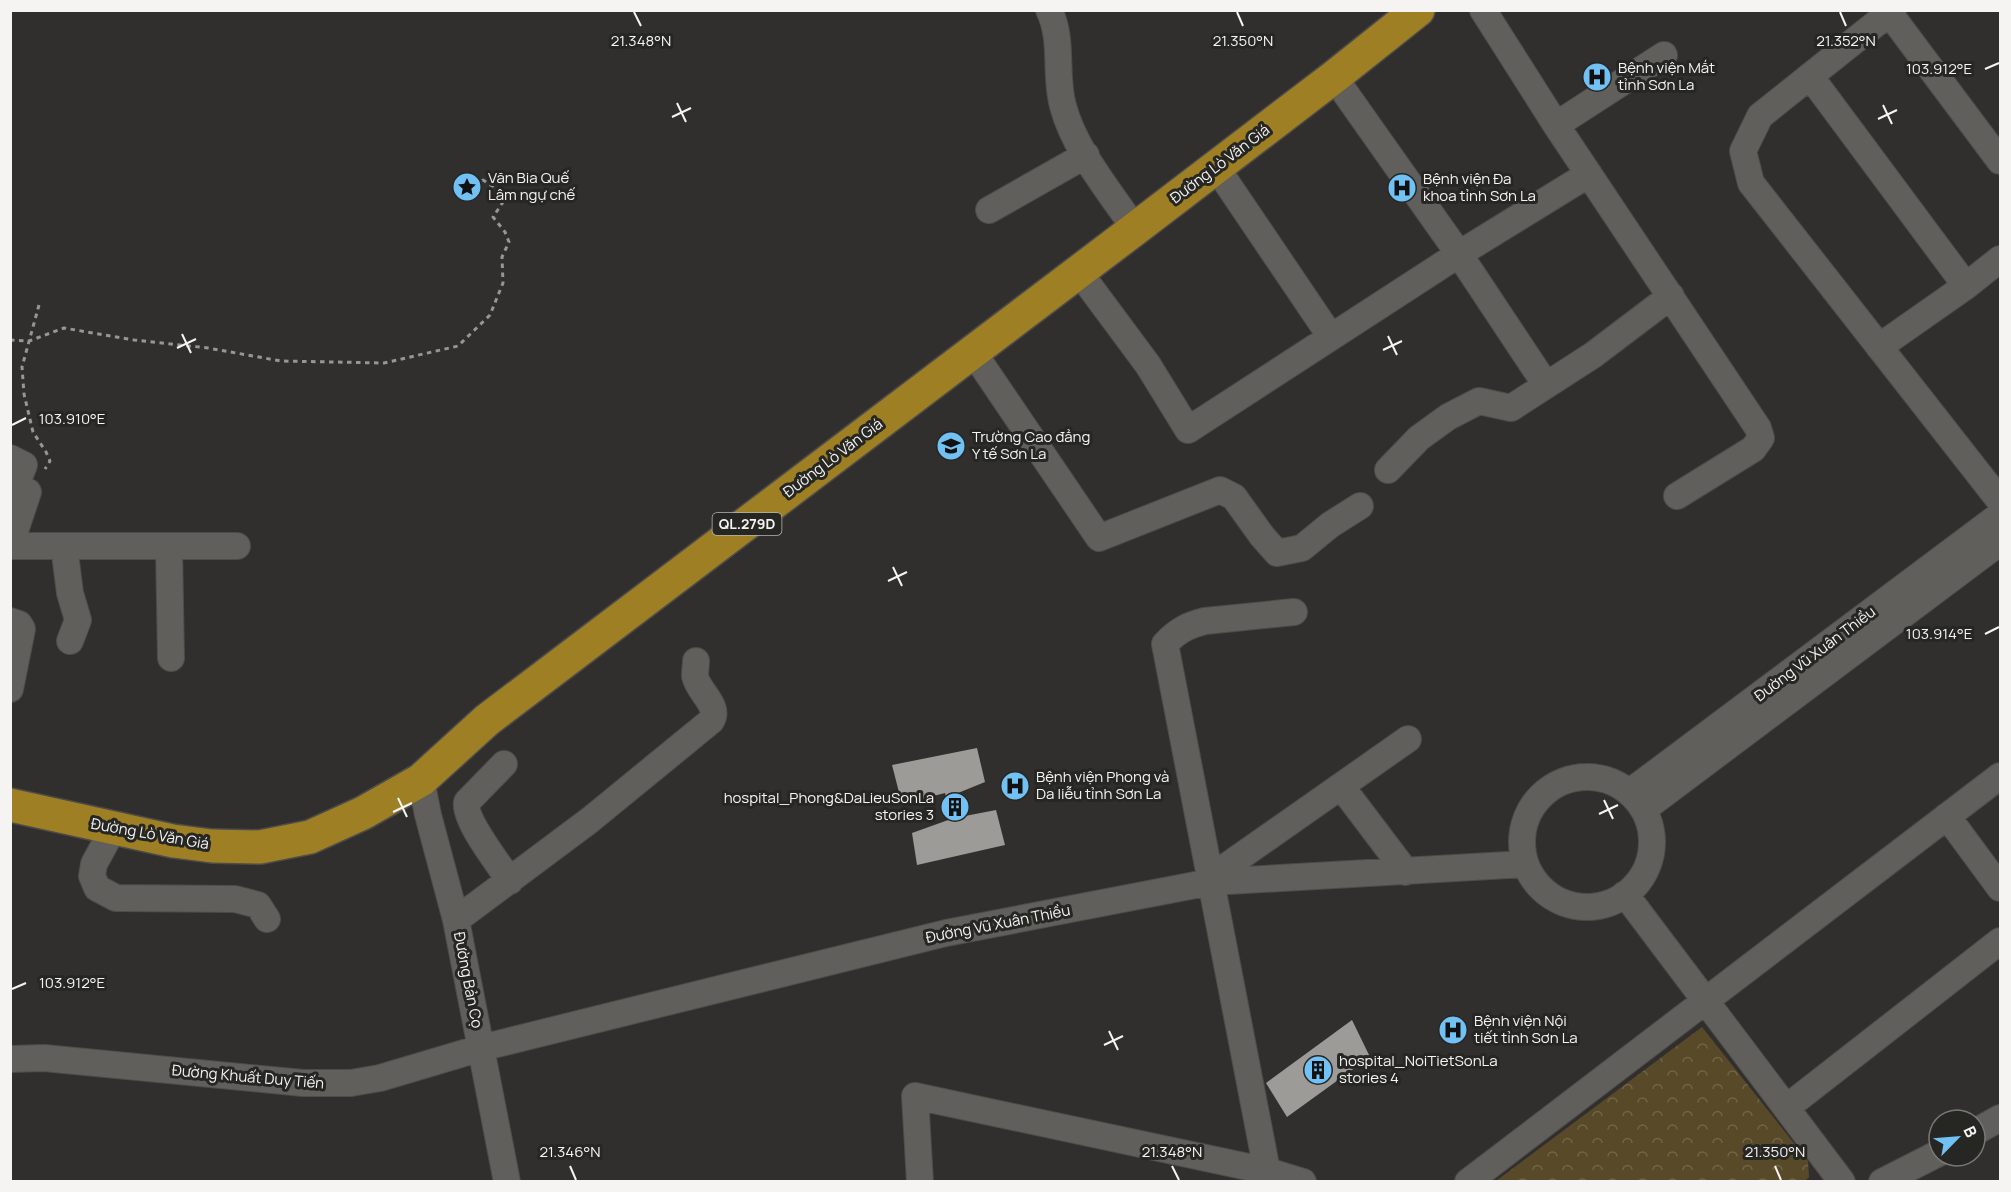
<svg xmlns="http://www.w3.org/2000/svg" width="2011" height="1192" font-family="Manrope,sans-serif">
  <style>
    .park { fill: url(#park-crowns) }
    .building { fill: #9c9b98 }
    .lines { fill: none; stroke-linecap: round; stroke-linejoin: round }
    .minor-casing { stroke: #4d4c4a; stroke-width: 28 }
    .highway-casing { stroke: #4d4c4a; stroke-width: 36 }
    .path { stroke: #979694; stroke-width: 3; stroke-dasharray: 4.5 4.5; stroke-linecap: butt }
    .minor { stroke: #605f5c; stroke-width: 26 }
    .highway { stroke: #9e7f23; stroke-width: 33 }
    .ticks { fill: none; stroke: #f5f4f3; stroke-width: 2 }
    .labels { text-anchor: middle; stroke-width: 6; stroke-linejoin: round; paint-order: stroke }
    .shield { fill: #262623; stroke: #b7b6b5; stroke-width: 1.5 }
    .shield-label { font-size: 14px; font-weight: bold; fill: #f5f4f3 }
    .poi-label { font-size: 15px; fill: #f5f4f3; stroke: #262623; text-anchor: start }
    .street-label { font-size: 15px; fill: #f5f4f3; stroke: #262623 }
    .ticks-label { font-size: 15px; text-anchor: middle; fill: #f5f4f3; stroke: #262623; stroke-width: 6; stroke-linejoin: round; paint-order: stroke }
  </style>
  <defs>
    <pattern id="park-crowns" width="20" height="18" patternUnits="userSpaceOnUse" patternTransform="scale(1.5)"><rect width="20" height="18" fill="#584a28"/><path d="M2 6a3 3 0 1 1 6 0M12 15a3 3 0 1 1 6 0" fill="none" stroke="#716548"/></pattern>
  </defs>
  <rect width="100%" height="100%" fill="#302f2d"/>
  <!-- park -->
  <path class="park" d="M1702 1027 1808 1161 1809 1177 1805 1181H1496Z"/>
  <!-- building -->
  <path class="building" d="M977 748 985 782 958 793 965 816 996 810 1005 845 917 865 912 833 951 819 945 793 902 804 892 765Z
    M1352 1020 1370 1057 1287 1117 1266 1083Z"/>
  <g class="lines">
    <!-- minor casing -->
    <g class="minor-casing">
      <path id="minor" d="M1049 10C1064 41 1054 74 1063 106 1074 149 1110 192 1135 229
        M1483 10 1556 125 1758 428 1761 438 1753 449 1677 496
        M1887 10 2000 161
        M1893 10 1760 116 1743 151 1751 183 2000 501
        M1810 76 1966 286
        M1334 77 1459 254 1546 385
        M1556 125 1664 55
        M1216 167 1331 337
        M989 210 1086 155
        M1079 272 1148 365 1188 430 1459 254 1589 174
        M1879 347 1966 286 2000 259
        M973 352 1099 538 1220 490 1234 497 1262 536 1277 553 1302 548 1330 525 1360 506
        M10 458 24 465 15 488 28 492 13 537H10
        M1388 470 1419 438 1448 417 1479 401 1511 408 1593 355 1671 296
        M10 546H237
        M64 546 70 593 78 620 70 641
        M169 547 171 658
        M10 621 19 624 22 629 10 689
        M504 764 467 802C463 819 500 866 510 881
        M1522 842a65 65 0 1 1 130 0a65 65 0 1 1-130 0Z
        M421 780 428 815 456 920 507 1182
        M1341 786 1406 872
        M1630 792 2000 515
        M1644 809 2000 542
        M1947 816 2000 888
        M113 829 94 864 92 876 97 888 116 898 235 899 258 905 267 919
        M1211 882 1227 866 1408 739
        M1625 894 1842 1182
        M456 920 590 820 711 721C721 706 698 692 695 676 695 671 696 665 696 661
        M10 1059 44 1058 303 1083H351L380 1078 481 1048 946 933 1211 882 1525 864
        M1786 1108 2000 941
        M1975 1132 2000 1118
        M920 1182 915 1096 1267 1171 1303 1182
        M1266 1182 1267 1171 1165 644C1177 631 1188 625 1205 621L1294 612
        M1468 1182 2000 776
        M1882 1182 1939 1153"/>
    </g>
    <!-- highway casing -->
    <g class="highway-casing">
      <path id="highway" d="M10 805 173 841 212 846 260 847 310 837 363 813 421 780 487 720 1135 229 1334 77 1418 10"/>
    </g>
    <!-- path -->
    <path class="path" d="M39 305 22 367 24 394 33 432 46 452 50 461 45 469
      M10 340 29 341 64 328 134 340 208 348 281 361 384 363 458 346 490 315 503 283 502 257 509 242 505 232 493 217 507 196 483 180 478 185"/>
    <!-- minor -->
    <use href="#minor" class="minor"/>
    <!-- highway -->
    <use href="#highway" class="highway"/>
  </g>
  <!-- ticks -->
  <path class="ticks" d="M634 12 641 26M1237 12 1243 26M1840 12 1846 26M1985 69 1999 63M677 103 686 122M1883 105 1892 124M672 117 691 108M1878 119 1897 110M182 334 191 353M1388 336 1397 355M177 348 196 339M1383 350 1402 341M12 425 26 418M893 567 902 586M888 581 907 572M1985 634 1999 627M398 798 407 817M1604 800 1613 819M393 812 412 803M1599 814 1618 805M12 989 26 983M1109 1031 1118 1050M1104 1045 1123 1036M570 1166 576 1180M1172 1166 1179 1180M1775 1166 1781 1180"/>
  <!-- icons -->
  <defs>
    <g id="hospital-disc" transform="scale(1.5)"><circle r="9.5" fill="#72c1f5" stroke="#262623"/><path d="M-5-5h3v3.5h4V-5h3V5h-3V1.5h-4V5h-3Z" fill="#111"/></g>
    <g id="sight-disc" transform="scale(1.5)"><circle r="9.5" fill="#72c1f5" stroke="#262623"/><path d="M0-6L1.8-2.2L6-1.7L2.9 1.2L3.7 5.4L0 3.3L-3.7 5.4L-2.9 1.2L-6-1.7L-1.8-2.2Z" fill="#111"/></g>
    <g id="university-disc" transform="scale(1.5)"><circle r="9.5" fill="#72c1f5" stroke="#262623"/><path d="M0-5L7-2L0 1L-7-2ZM-4 1L0 2.5L4 1V4Q0 6-4 4Z" fill="#111"/></g>
    <g id="building-disc" transform="scale(1.5)"><circle r="9.5" fill="#72c1f5" stroke="#262623"/><path d="M-4-6H4V6H1V3H-1V6H-4ZM-2.5-4.3h1.7v1.8h-1.7ZM.8-4.3h1.7v1.8H.8ZM-2.5-1h1.7V.8h-1.7ZM.8-1h1.7V.8H.8Z" fill="#111"/></g>
  </defs>
  <g fill-rule="evenodd">
    <use href="#hospital-disc" x="1597" y="77"/>
    <use href="#sight-disc" x="467" y="187"/>
    <use href="#hospital-disc" x="1402" y="188"/>
    <use href="#university-disc" x="951" y="446"/>
    <use href="#hospital-disc" x="1015" y="786"/>
    <use href="#building-disc" x="955" y="807"/>
    <use href="#hospital-disc" x="1453" y="1030"/>
    <use href="#building-disc" x="1318" y="1070"/>
  </g>
  <g class="labels">
    <!-- shield labels -->
    <rect class="shield" x="712.5" y="513" width="69" height="22" rx="4.5"/>
    <g class="shield-label">
      <text x="747" y="529">QL.279D</text>
    </g>
    <!-- poi labels -->
    <g class="poi-label">
      <text x="1618" y="73">Bệnh viện Mắt<tspan x="1618" dy="17">tỉnh Sơn La</tspan></text>
      <text x="488" y="183">Văn Bia Quế<tspan x="488" dy="17">Lâm ngự chế</tspan></text>
      <text x="1423" y="184">Bệnh viện Đa<tspan x="1423" dy="17">khoa tỉnh Sơn La</tspan></text>
      <text x="972" y="442">Trường Cao đẳng<tspan x="972" dy="17">Y tế Sơn La</tspan></text>
      <text x="1036" y="782">Bệnh viện Phong và<tspan x="1036" dy="17">Da liễu tỉnh Sơn La</tspan></text>
      <text x="934" y="803" text-anchor="end">hospital_Phong&amp;DaLieuSonLa<tspan x="934" dy="17">stories 3</tspan></text>
      <text x="1474" y="1026">Bệnh viện Nội<tspan x="1474" dy="17">tiết tỉnh Sơn La</tspan></text>
      <text x="1339" y="1066">hospital_NoiTietSonLa<tspan x="1339" dy="17">stories 4</tspan></text>
    </g>
    <!-- street labels -->
    <g class="street-label">
      <text transform="translate(1220 164) rotate(-37)" y="5">Đường Lò Văn Giá</text>
      <text transform="translate(833 458) rotate(-37)" y="5">Đường Lò Văn Giá</text>
      <text transform="translate(1815 654) rotate(-37)" y="5">Đường Vũ Xuân Thiều</text>
      <text transform="translate(150 834) rotate(10)" y="5">Đường Lò Văn Giá</text>
      <text transform="translate(998 924) rotate(-11)" y="5">Đường Vũ Xuân Thiều</text>
      <text transform="translate(468 980) rotate(79)" y="5">Đường Bản Cọ</text>
      <text transform="translate(248 1077) rotate(5)" y="5">Đường Khuất Duy Tiến</text>
    </g>
  </g>
  <g class="ticks-label">
    <text x="641" y="46">21.348°N</text>
    <text x="1243" y="46">21.350°N</text>
    <text x="1846" y="46">21.352°N</text>
    <text x="1939" y="74">103.912°E</text>
    <text x="72" y="424">103.910°E</text>
    <text x="1939" y="639">103.914°E</text>
    <text x="72" y="988">103.912°E</text>
    <text x="570" y="1157">21.346°N</text>
    <text x="1172" y="1157">21.348°N</text>
    <text x="1775" y="1157">21.350°N</text>
  </g>
  <!-- border -->
  <rect width="2011" height="1192" fill="none" stroke="#f5f4f3" stroke-width="24"/>
  <!-- north arrow -->
  <g transform="translate(1957 1138) rotate(65)"><circle r="28" fill="#262623" stroke="#797876" stroke-width="1.5"/>
  <path d="M0-4.5L10 22L0 15L-10 22Z" fill="#72c1f5"/>
  <text y="-9" font-size="16" font-weight="bold" text-anchor="middle" fill="#f5f4f3">B</text>
  </g>
</svg>
